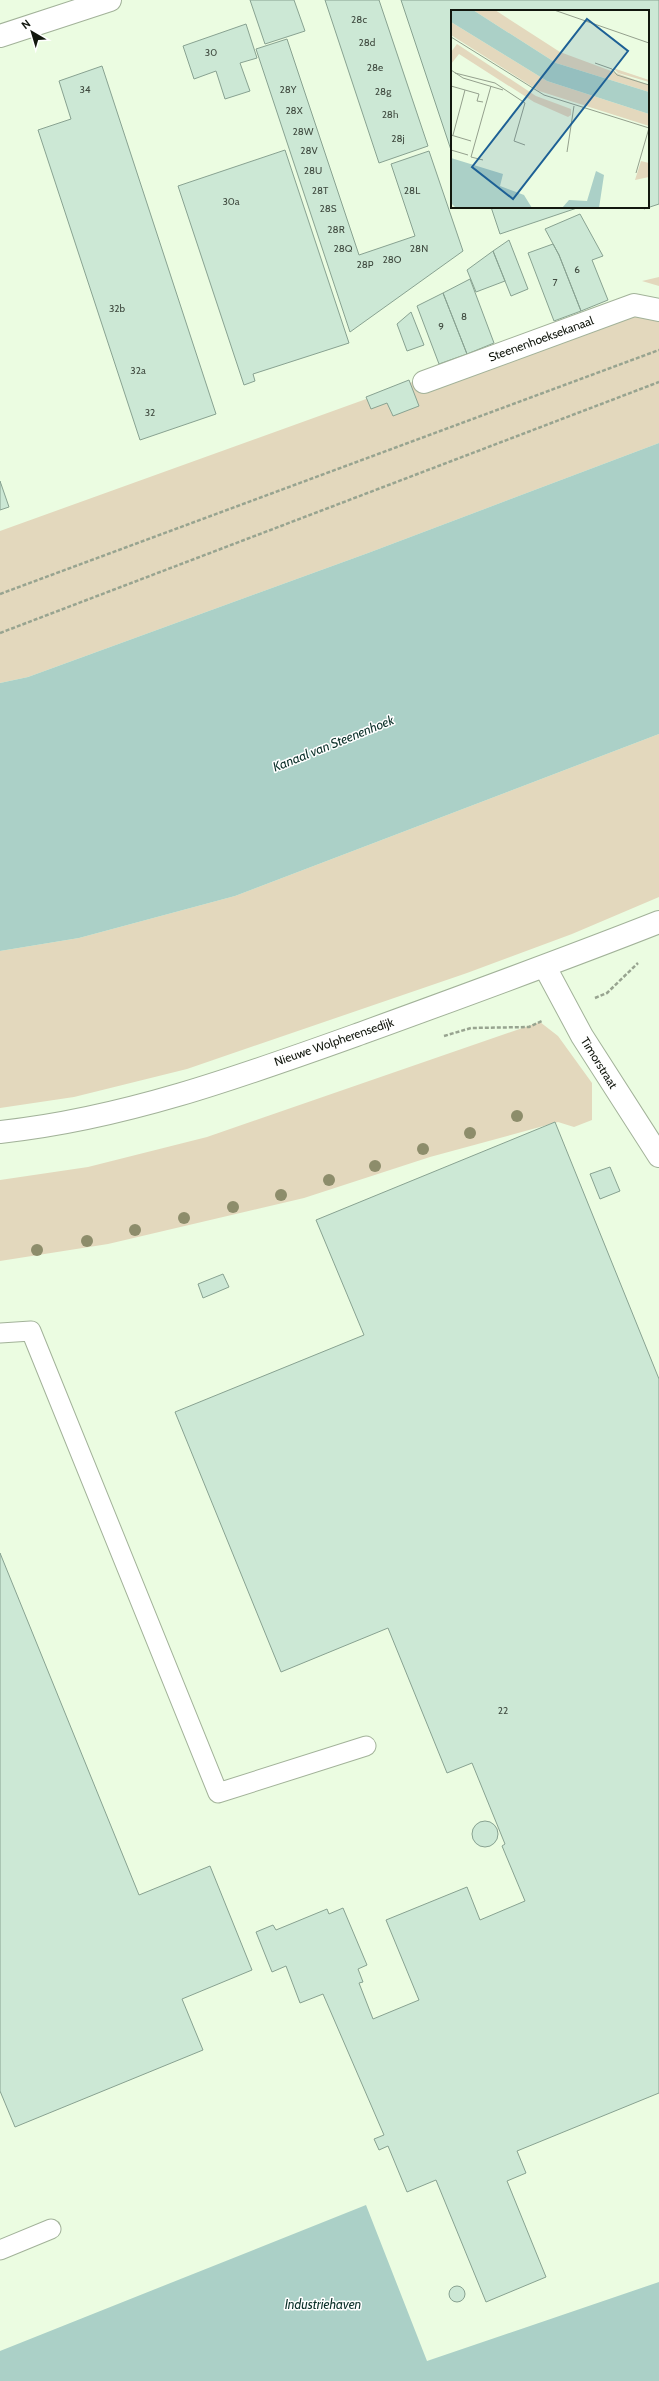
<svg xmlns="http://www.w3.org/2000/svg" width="659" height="2381" font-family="Cabin,sans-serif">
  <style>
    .green { fill: #e3d8bd }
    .water { fill: #abd0c7 }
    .building { fill: #cce8d5; stroke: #88a291 }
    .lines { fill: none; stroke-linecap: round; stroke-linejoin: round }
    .lane-casing { stroke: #a2b299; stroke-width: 21 }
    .street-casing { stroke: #a2b299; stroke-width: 24 }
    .secondary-casing { stroke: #a2b299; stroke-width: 24 }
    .path { stroke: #98a490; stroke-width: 2.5; stroke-dasharray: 4 2; stroke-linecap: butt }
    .lane { stroke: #fff; stroke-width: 19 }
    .street { stroke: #fff; stroke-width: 22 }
    .secondary { stroke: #fff; stroke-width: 22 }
    .tree { fill: #8d8d6b }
    .labels { text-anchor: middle; stroke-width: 3; stroke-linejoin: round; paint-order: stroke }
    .number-label { font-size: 10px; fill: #404b40 }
    .street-label { font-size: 12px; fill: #12170e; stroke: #fff }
    .water-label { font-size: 13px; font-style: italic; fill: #0c312a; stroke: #fff }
    .inset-road { fill: none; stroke: #94a08d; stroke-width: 1 }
    .view { fill: #1d6095; fill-opacity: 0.15; stroke: #1d6095; stroke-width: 2 }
    .inset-edge { fill: none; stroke: #12170e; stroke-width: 2 }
  </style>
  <rect width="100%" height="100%" fill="#ebfce1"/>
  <!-- green -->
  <path class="green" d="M659 277V286L642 281Z
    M611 309 659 320V443L368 553 28 677 0 683V531L369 398Z
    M659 734V897L572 934 467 973 187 1069 74 1097 0 1108V951L79 938 235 896Z
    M540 1022 558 1036 592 1083V1120L574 1127 558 1122 430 1157 304 1198 108 1244 0 1261V1180L88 1167 207 1137Z"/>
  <!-- water -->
  <path class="water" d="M659 443V734L235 896 79 938 0 951V683L28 677 368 553Z
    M366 2205 427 2361 659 2282V2381H0V2351Z"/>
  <!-- building -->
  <path class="building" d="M250 0H294L305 31 265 44Z
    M325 0H379L428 146 379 163Z
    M401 0H659V204L644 209 643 207H648V11H452V153Z
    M246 24 257 58 240 63 250 91 225 99 216 71 194 79 183 46Z
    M287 39 359 255 415 236 391 164 429 151 463 251 350 332 256 49Z
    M102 66 216 414 140 440 38 130 71 119 59 81Z
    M285 150 349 343 253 374 255 381 244 385 178 186Z
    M491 207H580L500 234Z
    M580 214 603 256 592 260 608 300 581 311 559 255 545 229Z
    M509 240 528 289 511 296 493 251Z
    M553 244 559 255 581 311 554 321 528 253Z
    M493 251 505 281 476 292 467 270Z
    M470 279 494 343 467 354 443 293Z
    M443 293 467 354 439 364 417 306Z
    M411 312 424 345 407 351 397 324Z
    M409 380 419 406 393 416 387 403 371 409 366 397Z
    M0 481 9 507 0 510Z
    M555 1122 659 1379V2093L517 2151 526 2173 507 2181 546 2277 486 2302 436 2180 407 2192 388 2146 379 2150 374 2139 384 2135 323 1994 300 2003 286 1966 272 1972 256 1932 273 1925 276 1930 327 1909 329 1914 343 1908 367 1965 358 1969 363 1982 359 1983 373 2019 419 2000 386 1920 467 1887 480 1920 525 1901 502 1846 505 1844 472 1763 447 1773 388 1628 281 1672 175 1412 364 1335 316 1220Z
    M610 1167 620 1191 600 1199 590 1174Z
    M223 1274 229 1287 203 1298 198 1284Z
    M0 1553 139 1895 210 1866 252 1970 182 1999 203 2050 15 2127 0 2091Z
    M472 1834a13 13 0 1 1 26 0a13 13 0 1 1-26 0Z
    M449 2294a8 8 0 1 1 16 0a8 8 0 1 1-16 0Z"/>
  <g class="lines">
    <!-- lane casing -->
    <g class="lane-casing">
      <path id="lane" d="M0 1333 31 1331 218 1793 366 1746
        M0 2250 51 2229"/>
    </g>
    <!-- street casing -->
    <g class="street-casing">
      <path id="street" d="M424 382 634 305 659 310
        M545 967 582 1036 659 1156"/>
    </g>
    <!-- secondary casing -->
    <g class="secondary-casing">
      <path id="secondary" d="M0 36 110 0
        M0 1132C124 1119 245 1075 362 1033 461 997 560 961 659 922"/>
    </g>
    <!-- path -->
    <path class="path" d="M0 594 659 350
      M0 633 659 382
      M595 998 607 993 638 963
      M444 1036 471 1028 529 1027 542 1021"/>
    <!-- lane -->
    <use href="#lane" class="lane"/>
    <!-- street -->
    <use href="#street" class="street"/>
    <!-- secondary -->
    <use href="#secondary" class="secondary"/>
  </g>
  <!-- trees -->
  <g class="tree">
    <circle cx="517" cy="1116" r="6"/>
    <circle cx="470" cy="1133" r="6"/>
    <circle cx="423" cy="1149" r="6"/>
    <circle cx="375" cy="1166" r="6"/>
    <circle cx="329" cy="1180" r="6"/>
    <circle cx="281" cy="1195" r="6"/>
    <circle cx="233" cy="1207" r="6"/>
    <circle cx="184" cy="1218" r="6"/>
    <circle cx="135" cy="1230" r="6"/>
    <circle cx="87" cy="1241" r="6"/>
    <circle cx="37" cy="1250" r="6"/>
  </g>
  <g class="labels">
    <!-- number labels -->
    <g class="number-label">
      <text x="359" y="23">28c</text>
      <text x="367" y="46">28d</text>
      <text x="211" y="56">30</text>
      <text x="375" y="71">28e</text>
      <text x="85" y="93">34</text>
      <text x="288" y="93">28Y</text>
      <text x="383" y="95">28g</text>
      <text x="294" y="114">28X</text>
      <text x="390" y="118">28h</text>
      <text x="303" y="135">28W</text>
      <text x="398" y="142">28j</text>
      <text x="309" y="154">28V</text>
      <text x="313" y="174">28U</text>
      <text x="320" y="194">28T</text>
      <text x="412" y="194">28L</text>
      <text x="231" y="205">30a</text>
      <text x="328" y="212">28S</text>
      <text x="336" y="233">28R</text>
      <text x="343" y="252">28Q</text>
      <text x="419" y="252">28N</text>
      <text x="392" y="263">28O</text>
      <text x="365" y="268">28P</text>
      <text x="577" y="273">6</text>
      <text x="555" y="286">7</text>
      <text x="117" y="312">32b</text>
      <text x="464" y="320">8</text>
      <text x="441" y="330">9</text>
      <text x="138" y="374">32a</text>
      <text x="150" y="416">32</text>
      <text x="503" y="1714">22</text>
    </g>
    <!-- street labels -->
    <g class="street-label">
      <text transform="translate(541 339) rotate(-20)" y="4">Steenenhoeksekanaal</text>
      <text transform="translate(334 1042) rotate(-19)" y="4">Nieuwe Wolpherensedijk</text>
      <text transform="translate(599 1063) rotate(58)" y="4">Timorstraat</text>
    </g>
    <!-- water labels -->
    <g class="water-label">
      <text transform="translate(333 743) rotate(-22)" y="5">Kanaal van Steenenhoek</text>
      <text x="323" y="2309">Industriehaven</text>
    </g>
  </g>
  <!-- overview -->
  <g transform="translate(451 10)">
    <rect width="198" height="198" fill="#ebfce1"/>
    <path d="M22 0H44L109 42 198 75V82L105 53ZM0 12 96 71 198 104V116L88 81 0 25ZM6 34 85 86 120 99V105L117 107 83 92 8 44 0 54V42ZM162 58 198 70V72L167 63ZM190 151 198 153V167L184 170Z" fill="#e3d8bd"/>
    <path d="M0 0H22L105 53 198 82V104L96 71 0 12ZM0 148 52 164 49 176 73 185 81 198H5L0 193ZM145 161 153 165 148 198H111L118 190 136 191Z" fill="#abd0c7"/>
    <path class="inset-road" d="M103 0 198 33M0 27 93 85 198 118M144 53 161 59 166 65 198 75M0 60 12 68 52 80M4 63 44 73 74 93 63 131 74 135M0 76 28 84 26 91 32 92M0 125 20 131M2 125 14 80M0 140 17 145M116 142 123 96M32 150 20 147 40 76M185 163 198 118"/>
    <path class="view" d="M136 9 177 41 62 189 21 157Z"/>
    <rect width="198" height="198" class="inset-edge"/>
  </g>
  <!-- north arrow -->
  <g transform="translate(32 32) rotate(322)" stroke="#ffffff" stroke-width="3" paint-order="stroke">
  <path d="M0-3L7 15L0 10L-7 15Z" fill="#12170e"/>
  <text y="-6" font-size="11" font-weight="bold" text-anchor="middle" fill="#12170e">N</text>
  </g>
</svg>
